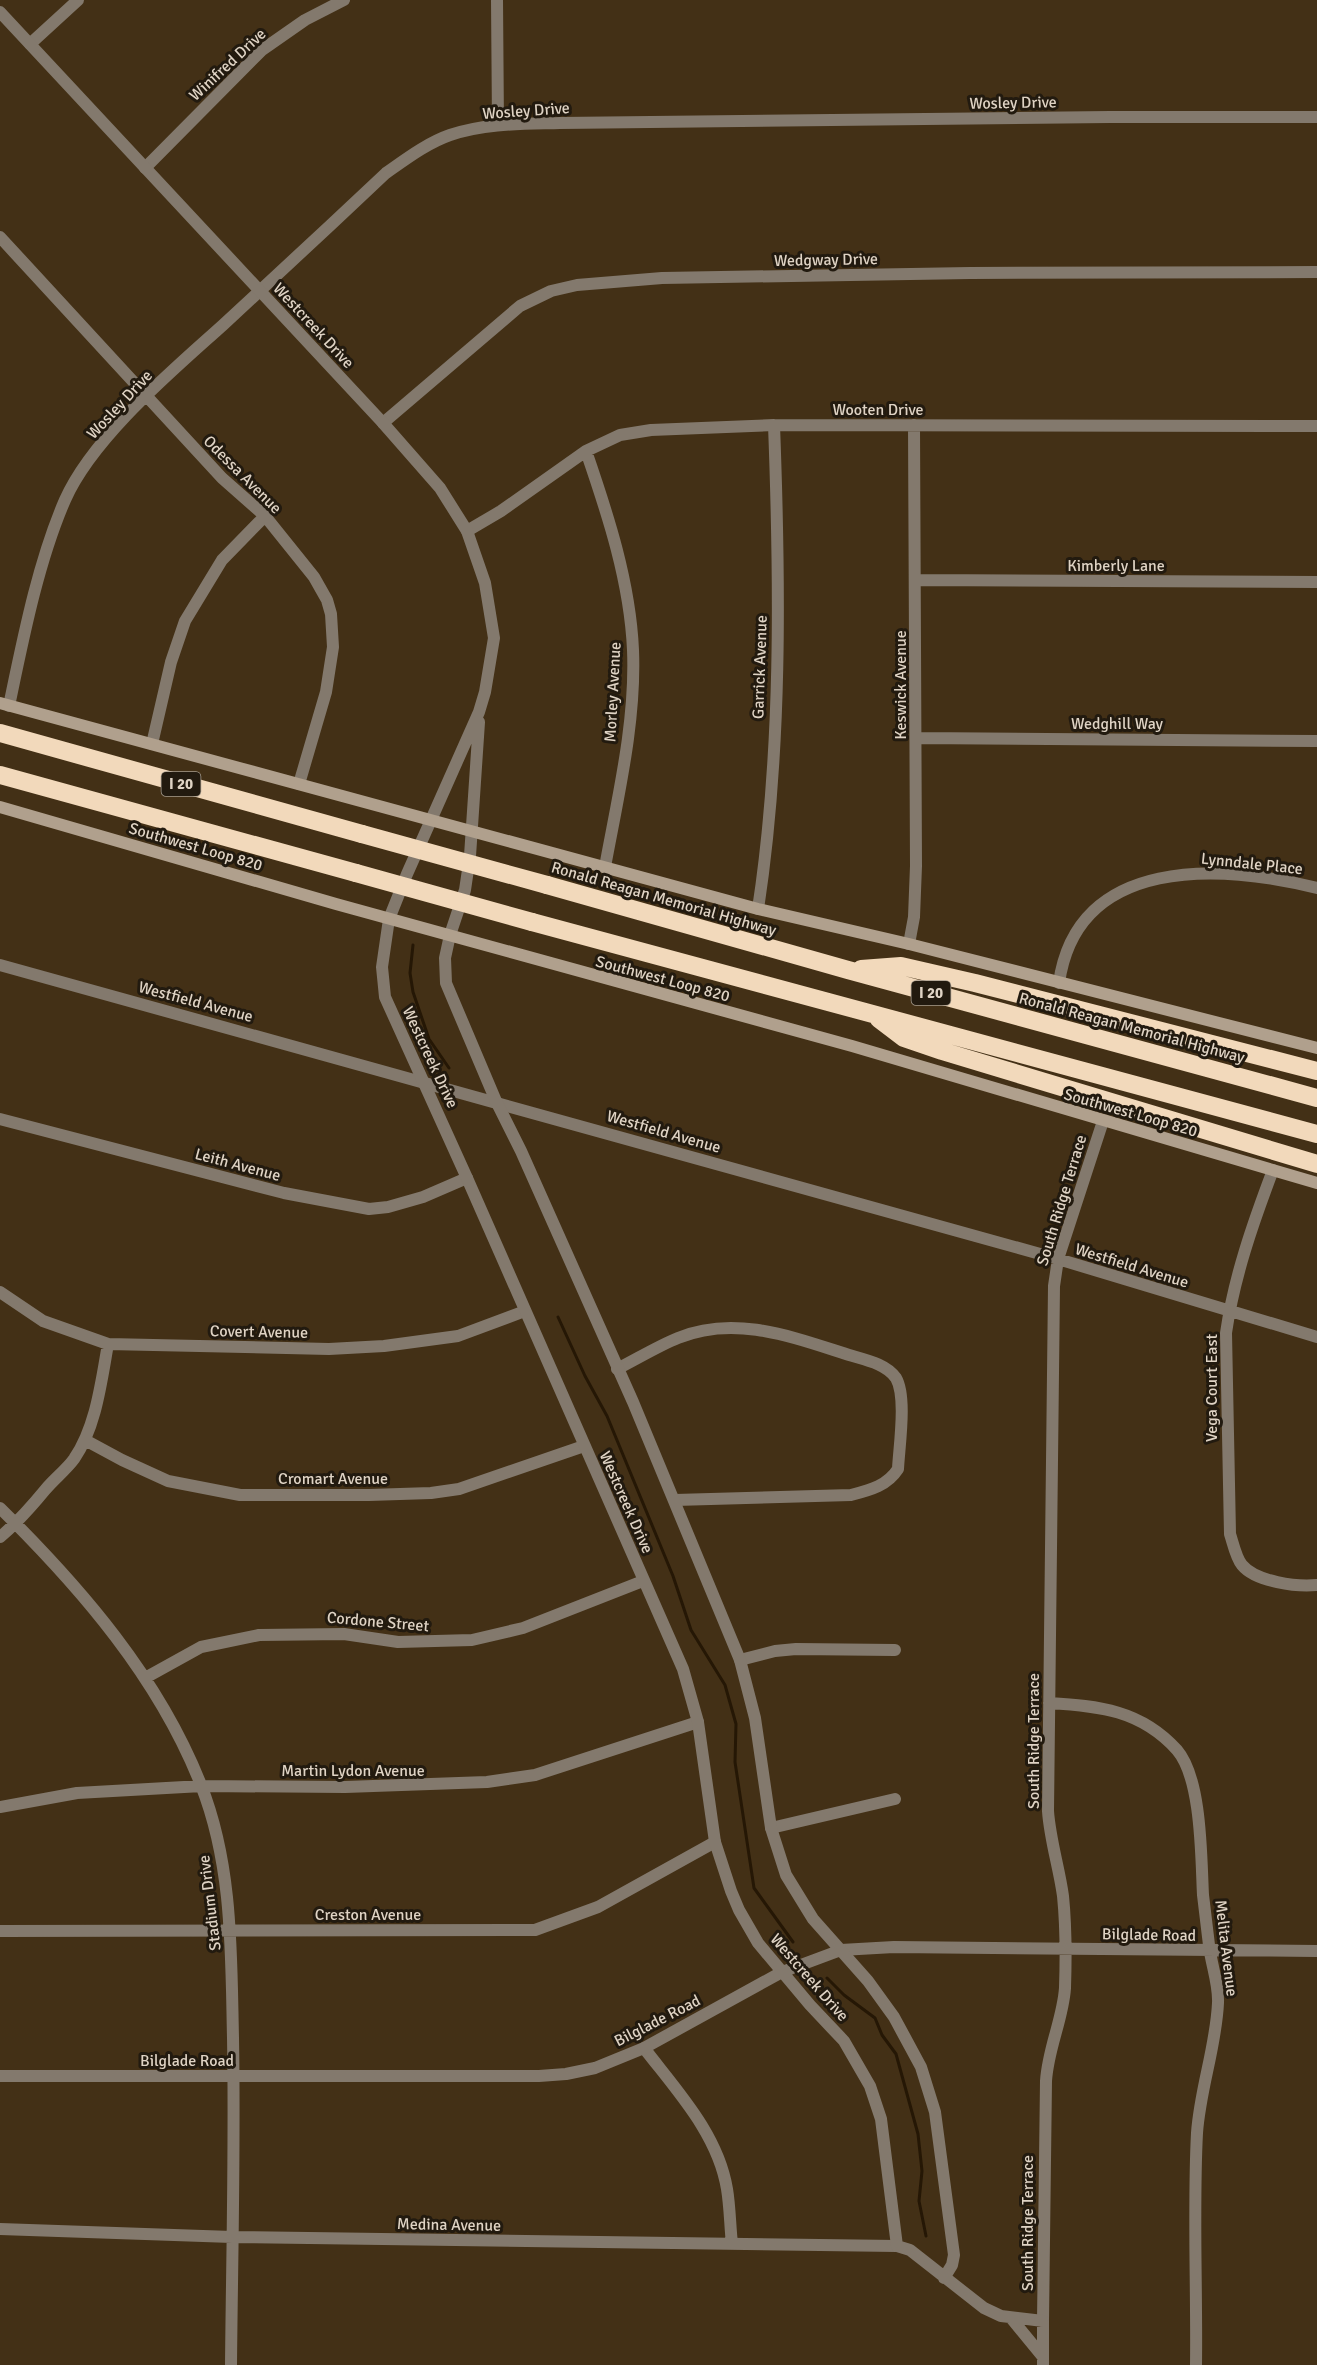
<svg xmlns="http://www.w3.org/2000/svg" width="1317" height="2365" font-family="Signika,sans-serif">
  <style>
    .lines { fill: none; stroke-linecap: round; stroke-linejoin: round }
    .stream { stroke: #251705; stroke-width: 3 }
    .minor { stroke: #83796d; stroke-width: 12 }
    .tertiary { stroke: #83796d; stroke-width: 12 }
    .secondary { stroke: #b0a08d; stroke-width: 12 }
    .motorway { stroke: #f2d9bb; stroke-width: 18 }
    .motorway-bridge { stroke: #f2d9bb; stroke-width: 18 }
    .labels { text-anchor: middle; stroke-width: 6; stroke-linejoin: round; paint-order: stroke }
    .shield { fill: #221a0f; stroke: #a69c8e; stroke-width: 1.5 }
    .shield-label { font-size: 15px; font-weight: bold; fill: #dfd3c4 }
    .street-label { font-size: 16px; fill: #dfd3c4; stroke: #221a0f }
  </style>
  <rect width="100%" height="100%" fill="#433016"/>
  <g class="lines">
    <!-- stream -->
    <path class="stream" d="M413 945 410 973 413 992 429 1039 449 1068
      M558 1317 585 1376 607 1416 673 1576 691 1630 725 1685 736 1724 735 1762 754 1888 793 1942
      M827 1978 844 1995 875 2018 882 2035 896 2054 918 2134 922 2171 919 2201 926 2236"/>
    <!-- minor -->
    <path class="minor" d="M497 0 498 125
      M30 44 78 0
      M145 168 262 50 305 20 344 0
      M0 237 222 478 265 516 314 577 327 600 331 614 333 647 326 692 299 784
      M383 423 520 306 551 291 577 285 662 278 970 273 1317 272
      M586 451C608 515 630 582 633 650 636 722 618 796 605 867
      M467 531 501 511 586 451 620 435 651 430 774 425 1317 426
      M915 580 1317 582
      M9 706C23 639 38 562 65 500 93 437 172 371 223 325 277 275 332 224 386 173 406 159 427 143 450 135 486 123 523 124 560 123L1110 117H1317
      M917 738 1317 741
      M152 744 171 662 185 621 222 560 265 516
      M758 909C782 752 780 584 774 425
      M909 944 914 917 916 866 914 425
      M0 965 1058 1259 1317 1337
      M1059 983C1077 855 1222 864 1317 888
      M0 1119 284 1193 369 1209 388 1207 423 1197 467 1178
      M1273 1170C1253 1223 1234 1277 1226 1333L1230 1534C1233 1543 1236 1558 1242 1565 1256 1582 1297 1587 1317 1585
      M0 1292 43 1321 108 1344 329 1349 384 1346 458 1336 525 1311
      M617 1369C637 1359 658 1346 678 1338 733 1315 790 1336 843 1353 860 1359 885 1362 896 1378 907 1397 899 1447 898 1469 887 1486 870 1490 851 1495L675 1500
      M85 1440 122 1460 168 1481 240 1495H369L431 1493 459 1489 584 1446
      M0 1508C81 1588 159 1678 201 1785 233 1866 231 1953 233 2038 235 2147 232 2256 231 2365
      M0 1537C17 1523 31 1507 45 1490 54 1479 66 1470 74 1459 96 1427 101 1383 108 1344
      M740 1660 775 1651 796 1649 895 1650
      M145 1678 201 1647 259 1635 344 1634 398 1642 472 1640 523 1628 643 1581
      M1049 1703C1099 1706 1141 1710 1177 1750 1202 1779 1201 1858 1203 1895 1205 1912 1207 1929 1209 1945 1211 1964 1219 1984 1218 2003 1216 2047 1200 2089 1197 2133 1193 2209 1197 2289 1196 2365
      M0 1807 77 1793 202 1786 345 1787 487 1782 535 1775 698 1722
      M771 1828 895 1799
      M0 1931 535 1930 598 1907 715 1842
      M841 1950 894 1947 1317 1951
      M644 2048C677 2091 718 2134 727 2189 730 2207 730 2226 732 2244
      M0 2229 232 2237 897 2246
      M1043 2321 1046 2081C1048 2048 1063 2019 1065 1988 1066 1958 1066 1926 1063 1896 1059 1867 1050 1840 1048 1811L1054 1286 1058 1259 1103 1121"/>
    <!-- tertiary -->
    <path class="tertiary" d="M0 12 383 423 440 488 467 531 485 583 494 638 485 692 479 712 407 874 389 919 382 967 385 997 467 1178 683 1669 698 1722 715 1842 731 1891 739 1910 758 1943 810 2005 844 2041 870 2086 881 2119 897 2246 910 2250 984 2308 1001 2316 1043 2321V2365
      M479 722 470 856 465 890 450 935 445 958 446 983 496 1101 521 1151 633 1402 740 1660 755 1718 771 1828 786 1875 813 1919 868 1981 894 2017 921 2067 935 2112 954 2255 952 2265 944 2278
      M0 2076H539L566 2074 595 2068 644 2048 782 1972 841 1950
      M1011 2318 1043 2357"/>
    <!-- secondary -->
    <path class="secondary" d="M0 703 758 909 909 944 1317 1048
      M0 807 336 904 852 1046 1317 1183"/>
    <!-- motorway -->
    <path class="motorway" d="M0 733 362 834
      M0 775 356 873
      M547 885 848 970 1317 1098
      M532 922 1317 1134
      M861 969 901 966 975 983 1317 1071
      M879 1019 904 1038 942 1051 1317 1164"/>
    <!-- motorway-bridge -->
    <path class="motorway-bridge" d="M362 834 547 885
      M356 873 532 922"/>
  </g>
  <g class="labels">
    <!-- shield labels -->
    <g class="shield">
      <rect x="161.5" y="772" width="39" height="24" rx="4.5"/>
      <rect x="911.5" y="981" width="39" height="24" rx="4.5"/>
    </g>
    <g class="shield-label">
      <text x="181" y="789">I 20</text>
      <text x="931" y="998">I 20</text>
    </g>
    <!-- street labels -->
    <g class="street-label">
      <text transform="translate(227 64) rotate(-43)" y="6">Winifred Drive</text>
      <text transform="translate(1013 102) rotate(-1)" y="6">Wosley Drive</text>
      <text transform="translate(526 110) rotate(-4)" y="6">Wosley Drive</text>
      <text transform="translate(826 259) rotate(-1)" y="6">Wedgway Drive</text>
      <text transform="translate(314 325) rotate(47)" y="6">Westcreek Drive</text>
      <text transform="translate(119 404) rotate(-47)" y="6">Wosley Drive</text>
      <text x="878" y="415">Wooten Drive</text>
      <text transform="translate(243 474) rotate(45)" y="6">Odessa Avenue</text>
      <text x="1116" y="571">Kimberly Lane</text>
      <text transform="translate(759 667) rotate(-88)" y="6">Garrick Avenue</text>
      <text transform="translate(900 685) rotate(-90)" y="6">Keswick Avenue</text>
      <text transform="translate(612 692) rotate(-87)" y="6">Morley Avenue</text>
      <text x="1117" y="729">Wedghill Way</text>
      <text transform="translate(196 846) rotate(16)" y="6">Southwest Loop 820</text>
      <text transform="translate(1252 863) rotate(6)" y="6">Lynndale Place</text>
      <text transform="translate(664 898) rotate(16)" y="6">Ronald Reagan Memorial Highway</text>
      <text transform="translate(663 978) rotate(15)" y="6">Southwest Loop 820</text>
      <text transform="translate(196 1001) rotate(15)" y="6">Westfield Avenue</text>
      <text transform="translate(1132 1027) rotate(15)" y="6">Ronald Reagan Memorial Highway</text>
      <text transform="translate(431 1057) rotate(65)" y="6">Westcreek Drive</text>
      <text transform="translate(1131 1112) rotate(16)" y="6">Southwest Loop 820</text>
      <text transform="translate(664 1131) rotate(16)" y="6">Westfield Avenue</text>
      <text transform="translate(238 1164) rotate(15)" y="6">Leith Avenue</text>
      <text transform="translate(1061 1200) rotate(-73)" y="6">South Ridge Terrace</text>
      <text transform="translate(1132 1265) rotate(17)" y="6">Westfield Avenue</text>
      <text transform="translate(259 1331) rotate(1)" y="6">Covert Avenue</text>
      <text transform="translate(1211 1388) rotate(-90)" y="6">Vega Court East</text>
      <text x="333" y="1484">Cromart Avenue</text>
      <text transform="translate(627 1502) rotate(66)" y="6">Westcreek Drive</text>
      <text transform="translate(378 1621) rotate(5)" y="6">Cordone Street</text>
      <text transform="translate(1033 1741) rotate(-90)" y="6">South Ridge Terrace</text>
      <text x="353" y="1776">Martin Lydon Avenue</text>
      <text transform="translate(209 1903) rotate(-97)" y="6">Stadium Drive</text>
      <text x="368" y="1920">Creston Avenue</text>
      <text transform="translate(1149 1934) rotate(1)" y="6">Bilglade Road</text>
      <text transform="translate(1227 1948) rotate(83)" y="6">Melita Avenue</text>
      <text transform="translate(810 1977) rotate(49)" y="6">Westcreek Drive</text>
      <text transform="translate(657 2020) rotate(-27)" y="6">Bilglade Road</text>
      <text x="187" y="2066">Bilglade Road</text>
      <text transform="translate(1027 2223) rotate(-90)" y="6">South Ridge Terrace</text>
      <text transform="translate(449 2224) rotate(1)" y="6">Medina Avenue</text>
    </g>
  </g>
</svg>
